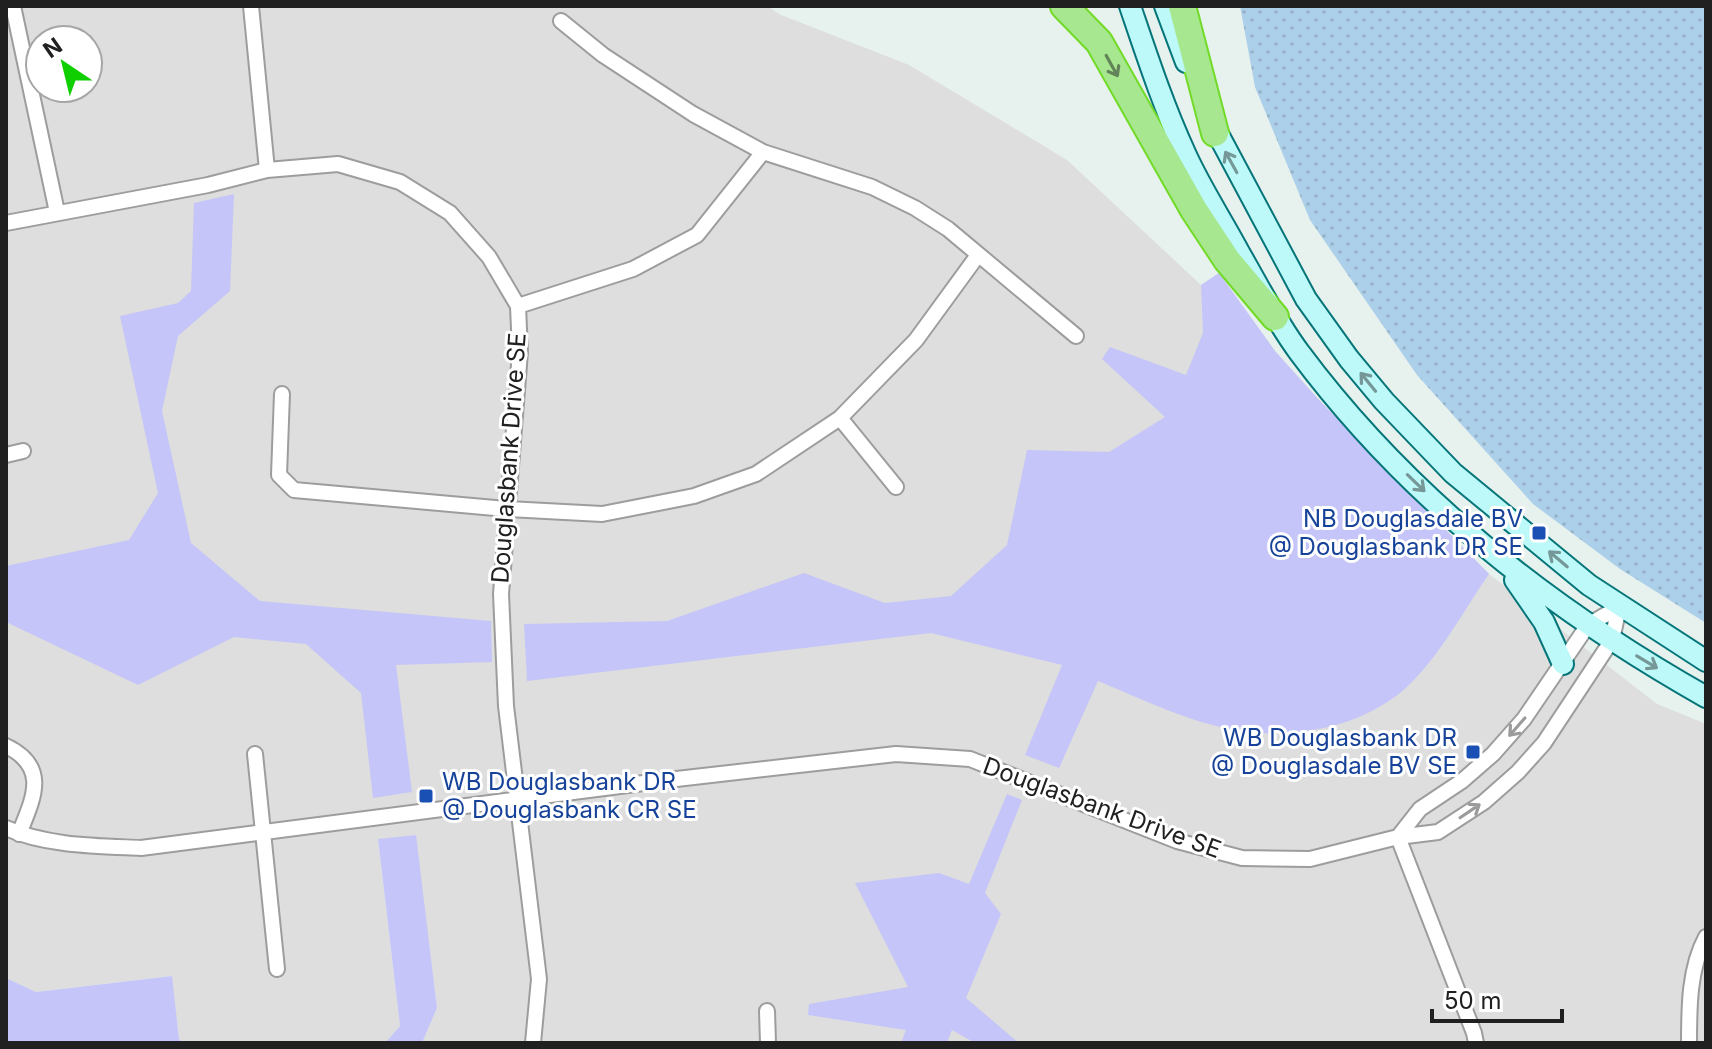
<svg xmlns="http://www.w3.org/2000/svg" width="1712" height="1049" font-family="Inter,sans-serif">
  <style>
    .residential { fill: #dddedd; fill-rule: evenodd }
    .grass { fill: url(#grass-dots) }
    .park { fill: #c5c5f9 }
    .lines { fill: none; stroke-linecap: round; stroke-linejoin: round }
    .street-casing { stroke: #9d9d9d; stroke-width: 18 }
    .secondary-casing { stroke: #057579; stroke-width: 24 }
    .highway-casing { stroke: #72db28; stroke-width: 30 }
    .street { stroke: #fff; stroke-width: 14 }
    .secondary { stroke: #bcf9f8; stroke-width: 20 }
    .highway { stroke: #a6e78f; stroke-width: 26 }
    .oneway { stroke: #638458 }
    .oneway2 { stroke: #769797 }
    .oneway3 { stroke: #9b9b9b }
    .transit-dot { fill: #1a4fb4; stroke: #fff; stroke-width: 3 }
    .labels { text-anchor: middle; stroke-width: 6; stroke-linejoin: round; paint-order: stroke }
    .street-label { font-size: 24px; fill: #202020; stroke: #fff }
    .transit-label { font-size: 24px; fill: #164399; stroke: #fff; text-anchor: end }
  </style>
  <defs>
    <pattern id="grass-dots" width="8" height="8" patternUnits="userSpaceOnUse" patternTransform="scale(2)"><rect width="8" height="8" fill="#add0ea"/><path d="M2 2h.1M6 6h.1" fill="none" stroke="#95b2c8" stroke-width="1.8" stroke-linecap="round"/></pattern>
  </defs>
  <rect width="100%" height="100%" fill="#e7f1ed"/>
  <!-- residential -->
  <path class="residential" d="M6 6H767L781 15 909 65 1067 160 1201 285 1219 273 1275 351 1321 402 1489 574 1657 704 1706 724V1043H422L437 1008 415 835 378 840 400 1026 385 1043H183L179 1039 171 976 36 992 6 978ZM40 40H88V88H40Z"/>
  <!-- grass -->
  <path class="grass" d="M1240 6H1706V623L1620 569 1533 504 1417 375 1310 220 1255 87Z"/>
  <!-- park -->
  <path class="park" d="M234 194 230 291 178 336 162 411 191 543 260 601 491 621 492 662 396 665 412 792 373 798 361 693 306 644 234 637 138 685 6 622V566L129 540 158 493 120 316 178 303 191 291 194 203Z
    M1219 273 1275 351 1321 402 1489 574C1464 610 1442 652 1411 683 1368 726 1294 741 1235 730 1188 722 1142 699 1098 681L1059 768 1025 755 1062 665 931 633 527 681 524 624 667 621 804 573 885 603 951 596 1007 545 1027 450 1109 452 1165 417 1102 359 1110 347 1186 375 1203 333 1201 285Z
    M1007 794 1022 800 985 893 1001 914 966 998 1019 1043H975L952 1030 947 1043H901L906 1030 808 1015 809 1004 908 987 855 883 939 873 969 884Z
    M416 835 437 1008 422 1043H385L400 1026 378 839Z
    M172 976 179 1039 183 1043H6V978L36 992Z"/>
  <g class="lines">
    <!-- street casing -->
    <g class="street-casing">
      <path id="street" d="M13 6 57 212
        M251 6 267 170
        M561 21 603 55 693 114 763 152 872 187 915 208 948 229 1076 336
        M6 223 208 185 267 170 338 164 400 182 450 213 489 257 518 306 520 352 501 594 506 706 539 979 533 1043
        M518 306 633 269 697 235 763 152
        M282 394 279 475 294 490 506 509 602 514 694 496 756 474 840 418 916 340 978 255
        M840 418 896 487
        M6 455 23 451
        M6 746C50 767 33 799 19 834
        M255 754 277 969
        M6 828C46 846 98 846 141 848L659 781 896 754 970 759 1177 841 1242 858 1310 859 1398 837 1438 832 1484 802 1518 772 1544 743 1612 640 1619 607
        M1398 837 1420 809 1462 781 1493 754 1524 719 1588 625 1619 607
        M1398 837 1474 1033 1476 1043
        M767 1011 768 1043
        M1689 1043C1689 1008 1689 968 1706 937"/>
    </g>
    <!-- secondary casing -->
    <g class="secondary-casing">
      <path id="secondary" d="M1130 6C1147 56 1163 105 1185 153 1200 187 1222 220 1240 254 1259 287 1276 321 1299 352 1406 496 1550 609 1706 697
        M1165 6 1186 62
        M1211 121 1306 299 1349 359 1384 401 1453 473 1589 585 1706 661
        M1515 580 1544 622 1563 664"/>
    </g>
    <!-- highway casing -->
    <g class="highway-casing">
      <path id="highway" d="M1064 6 1099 42 1194 210 1227 260 1275 317
        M1182 6 1215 133"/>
    </g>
    <!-- street -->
    <use href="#street" class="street"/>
    <!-- secondary -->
    <use href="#secondary" class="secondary"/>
    <!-- highway -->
    <use href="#highway" class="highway"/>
  </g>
  <!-- one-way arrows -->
  <defs><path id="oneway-shaft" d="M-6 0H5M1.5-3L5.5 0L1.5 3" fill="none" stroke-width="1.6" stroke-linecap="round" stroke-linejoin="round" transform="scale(2)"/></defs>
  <use class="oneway" href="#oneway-shaft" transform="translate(1112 66) rotate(61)"/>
  <g class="oneway2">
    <use href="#oneway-shaft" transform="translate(1231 162) rotate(-119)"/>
    <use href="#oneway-shaft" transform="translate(1368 382) rotate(-129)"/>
    <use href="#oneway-shaft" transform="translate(1416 483) rotate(44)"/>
    <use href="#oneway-shaft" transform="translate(1558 559) rotate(-140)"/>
    <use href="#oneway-shaft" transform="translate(1647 662) rotate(31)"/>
  </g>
  <g class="oneway3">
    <use href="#oneway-shaft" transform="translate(1517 727) rotate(131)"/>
    <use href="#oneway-shaft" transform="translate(1470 811) rotate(-34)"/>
  </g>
  <!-- markers -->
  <g class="transit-dot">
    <rect x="1531" y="525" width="16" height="16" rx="4"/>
    <rect x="1465" y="744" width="16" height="16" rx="4"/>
    <rect x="418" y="788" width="16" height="16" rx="4"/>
  </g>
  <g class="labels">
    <!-- street labels -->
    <g class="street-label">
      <text transform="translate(509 458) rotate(-86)" y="8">Douglasbank Drive SE</text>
      <text transform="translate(1102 808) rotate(20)" y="8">Douglasbank Drive SE</text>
    </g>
    <!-- transit labels -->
    <g class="transit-label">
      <text x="1523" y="527">NB Douglasdale BV<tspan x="1523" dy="28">@ Douglasbank DR SE</tspan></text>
      <text x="1457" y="746">WB Douglasbank DR<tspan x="1457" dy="28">@ Douglasdale BV SE</tspan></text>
      <text x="442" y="790" text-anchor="start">WB Douglasbank DR<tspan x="442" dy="28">@ Douglasbank CR SE</tspan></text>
    </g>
  </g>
  <!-- border -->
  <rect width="1712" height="1049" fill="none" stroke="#202020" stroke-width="16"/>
  <!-- north arrow -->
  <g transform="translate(64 64) rotate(325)"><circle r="38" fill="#ffffff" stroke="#a6a6a6" stroke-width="2"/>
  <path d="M0-6L14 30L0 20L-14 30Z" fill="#10cf01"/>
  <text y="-12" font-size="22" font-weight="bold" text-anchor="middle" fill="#202020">N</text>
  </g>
  <!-- scale -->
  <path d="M1432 1009v12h130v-12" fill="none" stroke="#202020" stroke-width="4"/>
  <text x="1444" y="1009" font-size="24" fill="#202020" stroke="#ffffff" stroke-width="6" paint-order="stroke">50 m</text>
</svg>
